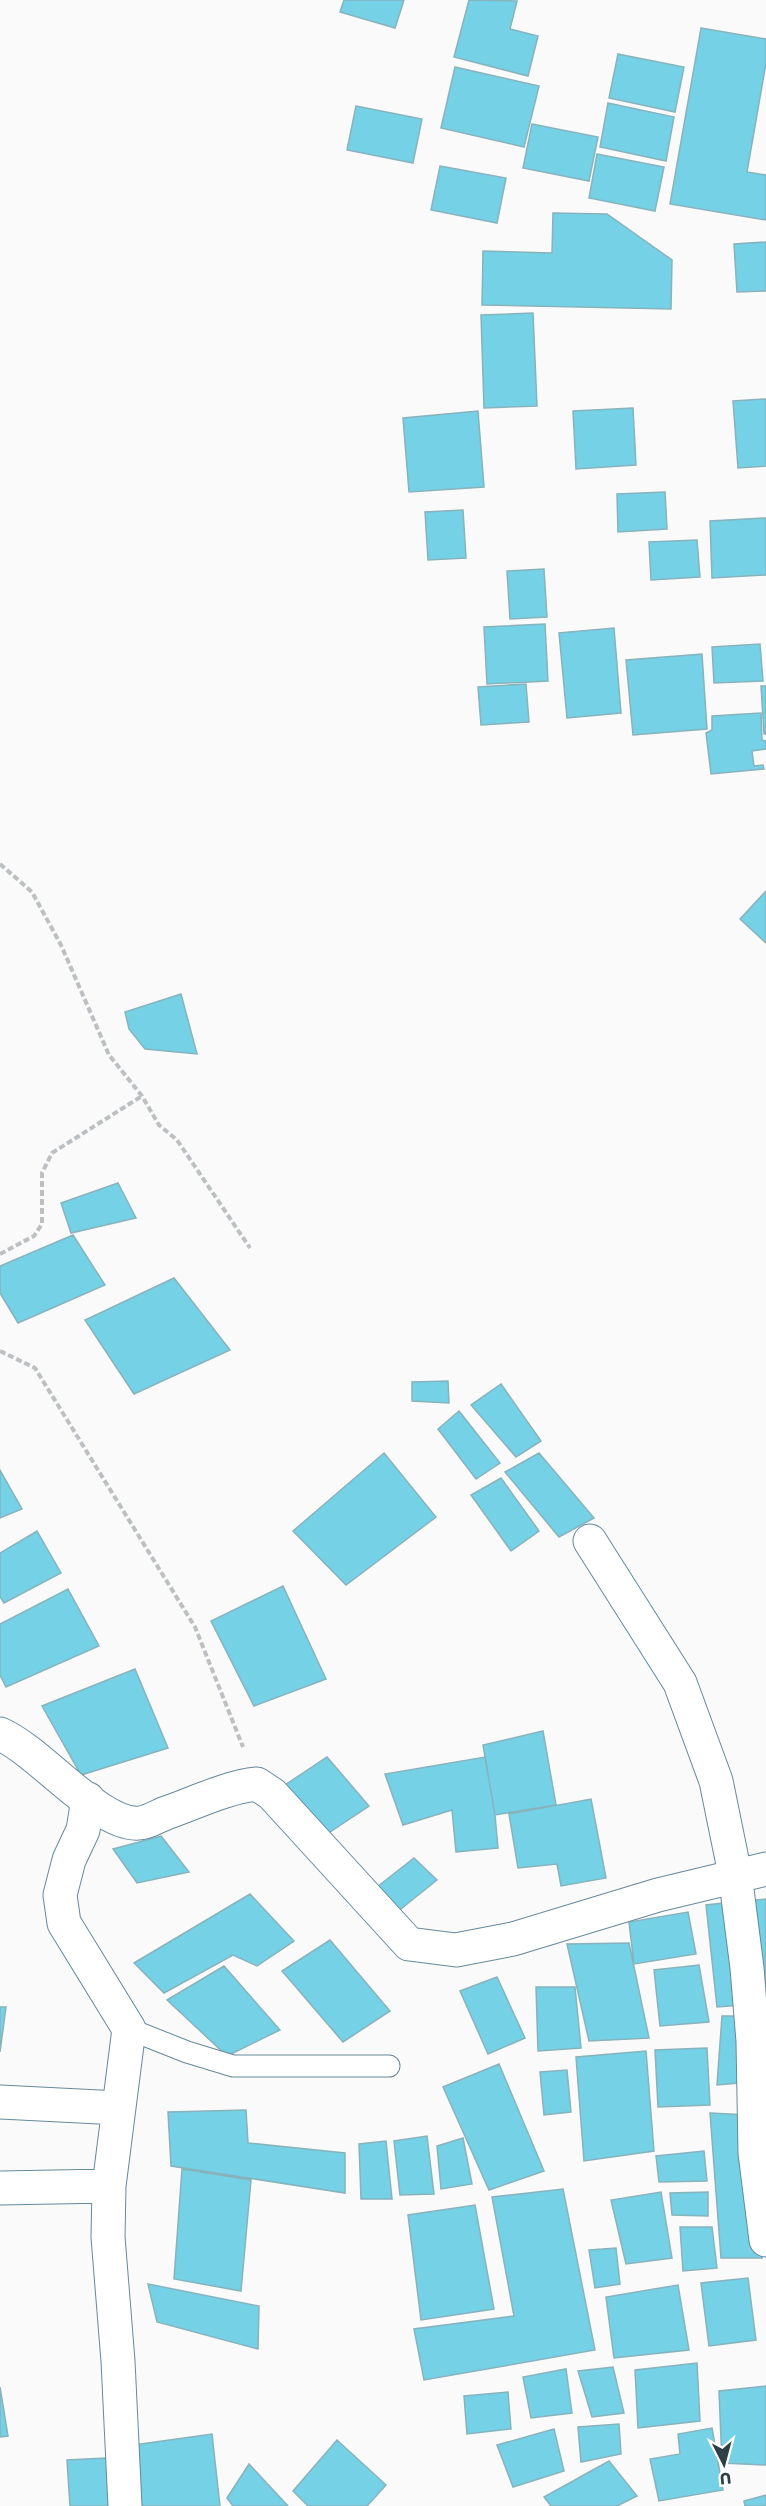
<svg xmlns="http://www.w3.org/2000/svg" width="766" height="2506" font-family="Poppins,sans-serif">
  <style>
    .building { fill: #75d1e5; stroke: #87b3bd; stroke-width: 1.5 }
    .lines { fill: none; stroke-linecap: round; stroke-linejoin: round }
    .lane-casing { stroke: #66899c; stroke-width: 23 }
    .street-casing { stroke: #66899c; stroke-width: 35 }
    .path { stroke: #bcc0c3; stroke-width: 4; stroke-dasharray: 6 3; stroke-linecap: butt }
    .lane { stroke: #fff; stroke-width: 21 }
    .street { stroke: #fff; stroke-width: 33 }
  </style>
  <rect width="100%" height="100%" fill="#fafafa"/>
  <!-- building -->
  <path class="building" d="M344 0H404L395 28 340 12Z
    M469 0 517 1 510 29 538 36 528 76 454 57Z
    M701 28 766 39V63L747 172 766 175V220L670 204Z
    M618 54 684 67 675 112 609 98Z
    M455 67 539 86 524 147 441 128Z
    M608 103 674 117 666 161 600 147Z
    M356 106 422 119 413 163 347 150Z
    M532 124 598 137 589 181 523 168Z
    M597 154 664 167 655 211 589 198Z
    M440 166 506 178 497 223 431 210Z
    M553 213 607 214 672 260 671 309 482 305 483 251 552 253Z
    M766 242V291L737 292 734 244Z
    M533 313 537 406 484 408 481 315Z
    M766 399V466L738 468 733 401Z
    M633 408 636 465 576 469 573 411Z
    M478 411 484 487 409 492 403 418Z
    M665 492 667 529 618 532 617 494Z
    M463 510 466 558 428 560 425 512Z
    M766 518V575L712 578 710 521Z
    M697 540 700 577 651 580 649 542Z
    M544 569 547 617 510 619 507 571Z
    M545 624 548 681 487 684 484 627Z
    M614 628 621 713 567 718 559 633Z
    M760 644 763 681 714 683 712 647Z
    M702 654 707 729 633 735 626 660Z
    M526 684 529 722 481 725 478 687Z
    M761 686H766V734H764Z
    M761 713 762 740 766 741V749L752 751 754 766 763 765 764 769 711 774 706 733 712 730V716Z
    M766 891V943L740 919Z
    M181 994 197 1054 145 1049 129 1029 125 1012Z
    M118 1183 136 1218 71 1233 61 1203Z
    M73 1235 105 1285 18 1323 0 1293V1266Z
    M174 1278 230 1350 134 1394 85 1320Z
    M448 1381 449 1403 412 1401V1382Z
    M501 1384 541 1441 516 1457 471 1405Z
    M459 1411 500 1463 476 1479 438 1429Z
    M384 1453 436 1517 346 1585 293 1531Z
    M539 1453 594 1518 559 1537 505 1472Z
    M0 1470 22 1509 0 1518Z
    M501 1478 539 1531 511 1551 471 1495Z
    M37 1531 61 1573 4 1603 0 1597V1553Z
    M283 1586 326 1679 254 1706 211 1621Z
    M68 1589 99 1646 6 1687 0 1675V1624Z
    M135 1669 168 1748 81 1775 42 1706Z
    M543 1731 556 1805 495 1815 483 1745Z
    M327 1757 369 1806 324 1836 285 1785Z
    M485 1757 495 1815 498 1848 456 1852 452 1810 403 1825 385 1774Z
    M591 1799 606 1878 561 1886 557 1864 518 1868 509 1814Z
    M161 1836 189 1872 137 1883 113 1849Z
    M414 1858 437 1880 397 1912 372 1891Z
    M250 1894 294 1941 257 1966 233 1955 164 1993 134 1963Z
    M766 1899V2005L745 1901Z
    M732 1902 743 2005 717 2007 706 1905Z
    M688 1912 696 1954 634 1964 629 1922Z
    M330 1940 390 2011 343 2042 282 1971Z
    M629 1943 649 2038 589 2041 567 1944Z
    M699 1965 709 2022 660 2026 654 1970Z
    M224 1966 280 2030 227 2056 167 2000Z
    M497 1977 525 2038 488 2054 460 1991Z
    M536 1987H575L581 2048 538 2051Z
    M0 2007H6L0 2052Z
    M722 2016H742L740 2083 717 2085Z
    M707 2048 710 2105 658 2107 655 2050Z
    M646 2051 654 2151 584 2161 576 2057Z
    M499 2064 544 2171 489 2190 443 2087Z
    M567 2070 571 2112 544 2115 540 2072Z
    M246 2110 248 2143 345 2153V2193L171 2166 168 2112Z
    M710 2113 748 2115V2153L762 2258H721Z
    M427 2136 434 2194 400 2195 394 2141Z
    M463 2138 472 2184 441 2189 437 2146Z
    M386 2141 392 2199H361L359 2144Z
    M704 2151 707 2181 659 2182 656 2156Z
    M182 2169 251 2180 241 2291 174 2279Z
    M563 2189 595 2350 424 2380 414 2329 514 2316 492 2197Z
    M661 2192 672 2258 626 2264 611 2200Z
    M708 2192V2216L672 2215 670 2193Z
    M475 2205 494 2309 421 2320 408 2215Z
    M680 2227H712L717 2268 683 2271Z
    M616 2248 620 2284 595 2288 589 2250Z
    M748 2278 756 2340 709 2346 701 2283Z
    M148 2284 259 2306 258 2349 157 2322Z
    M678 2285 689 2350 614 2358 606 2297Z
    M697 2363 700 2421 638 2428 635 2370Z
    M613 2367 624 2413 592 2417 578 2371Z
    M566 2369 572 2413 531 2418 523 2377Z
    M766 2386V2465L722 2463 719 2391Z
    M0 2387 8 2436 0 2437Z
    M508 2392 511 2429 467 2434 464 2396Z
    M619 2424 621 2454 581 2462 578 2427Z
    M712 2428 723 2490 659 2501 650 2459 680 2454 678 2434Z
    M554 2429 564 2471 513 2487 497 2445Z
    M212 2434 220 2506H133L127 2446Z
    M337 2440 386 2485 367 2506H308L293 2491Z
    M106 2458 112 2506H70L67 2460Z
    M609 2461 637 2496 617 2506H551L544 2497Z
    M249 2464 288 2506H233L227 2498Z
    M766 2495V2506H745L744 2501Z"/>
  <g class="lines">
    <!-- lane casing -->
    <g class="lane-casing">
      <path id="lane" d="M129 2029 187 2052 233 2066H389"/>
    </g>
    <!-- street casing -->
    <g class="street-casing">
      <path id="street" d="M590 1541 680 1683 716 1781 735 1874 747 1968 753 2041 755 2153 766 2240
        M0 1734C40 1751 101 1828 140 1823 149 1822 158 1816 166 1813 195 1803 227 1787 257 1784L272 1794 409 1944 456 1950 513 1939 658 1895 766 1869
        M88 1799 83 1830 69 1860 60 1895 64 1923 129 2029 109 2186 108 2237 118 2361 125 2506
        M0 2102 119 2108
        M0 2188 109 2186"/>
    </g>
    <!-- path -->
    <path class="path" d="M0 864 32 892 61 945 109 1055 142 1096 159 1125 177 1140 250 1248
      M0 1254 34 1236 42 1224V1173L52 1153 142 1096
      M0 1351 35 1368 195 1627 243 1747"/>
    <!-- lane -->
    <use href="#lane" class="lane"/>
    <!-- street -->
    <use href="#street" class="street"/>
  </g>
  <!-- north arrow -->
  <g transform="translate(724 2464) rotate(174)" stroke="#ffffff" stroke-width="4.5" paint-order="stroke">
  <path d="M0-4.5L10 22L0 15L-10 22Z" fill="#303f47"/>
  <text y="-9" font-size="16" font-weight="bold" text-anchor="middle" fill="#303f47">U</text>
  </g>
</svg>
